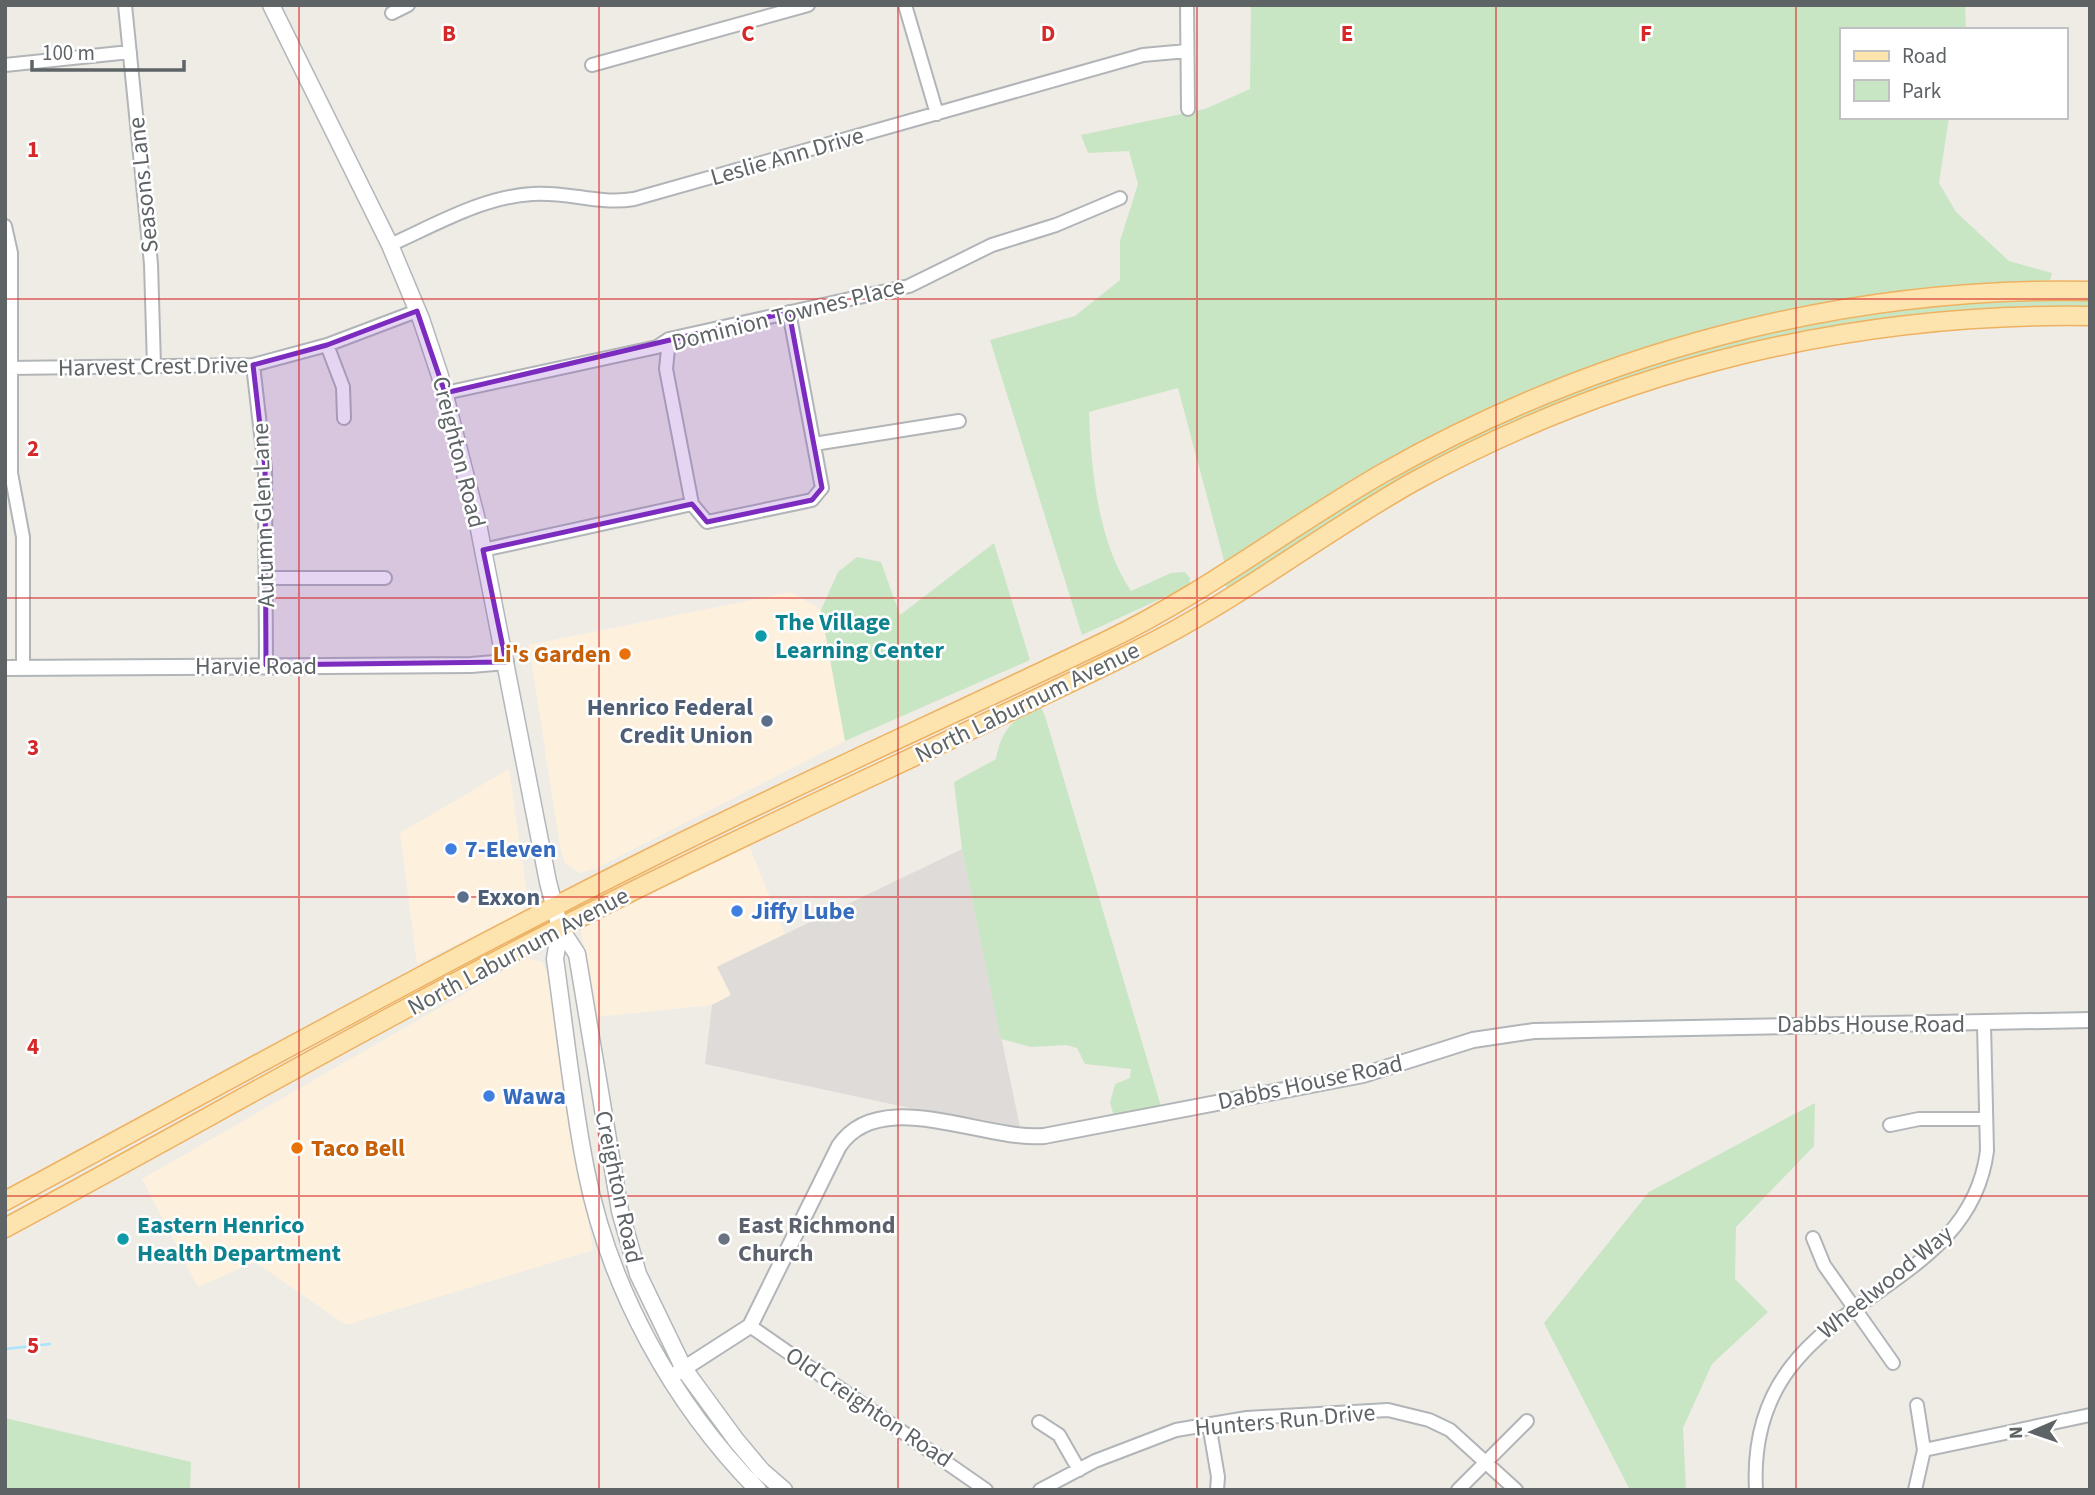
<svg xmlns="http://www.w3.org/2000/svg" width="2095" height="1495" font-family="'Source Sans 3',sans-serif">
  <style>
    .commercial { fill: #fdf1de }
    .industrial { fill: #dedbd8 }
    .green { fill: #c9e6c4 }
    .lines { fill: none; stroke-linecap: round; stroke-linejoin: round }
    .stream { stroke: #a9e4fd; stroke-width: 2.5 }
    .minor-casing { stroke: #b1b5b8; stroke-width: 16 }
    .tertiary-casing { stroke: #b1b5b8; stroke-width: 18 }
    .secondary-casing { stroke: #b2b7ba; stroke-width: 19 }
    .primary-casing { stroke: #eeb161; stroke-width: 21 }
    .minor { stroke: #fff; stroke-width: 12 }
    .tertiary { stroke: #fff; stroke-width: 14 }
    .secondary { stroke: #fff; stroke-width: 16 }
    .primary { stroke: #fde4ae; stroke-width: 18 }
    .marked { fill: #7b2cbf; fill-opacity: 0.2; stroke: #7b2cbf; stroke-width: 5; stroke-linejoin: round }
    .grid { fill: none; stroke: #d62828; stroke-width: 2; stroke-opacity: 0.55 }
    .culture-dot { fill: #0f9aa8; stroke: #fff; stroke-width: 2.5 }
    .food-dot { fill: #e8710a; stroke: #fff; stroke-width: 2.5 }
    .service-dot { fill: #5c6f8a; stroke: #fff; stroke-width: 2.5 }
    .shop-dot { fill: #3f7fe0; stroke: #fff; stroke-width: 2.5 }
    .worship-dot { fill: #6b7280; stroke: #fff; stroke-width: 2.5 }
    .labels { text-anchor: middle; stroke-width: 5; stroke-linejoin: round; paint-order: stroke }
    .street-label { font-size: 24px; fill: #5e6366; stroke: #fff }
    .culture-label { font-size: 24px; font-weight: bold; fill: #0d838f; stroke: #fff; text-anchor: start }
    .food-label { font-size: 24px; font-weight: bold; fill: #c56008; stroke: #fff; text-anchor: end }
    .service-label { font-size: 24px; font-weight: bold; fill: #4e5e75; stroke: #fff; text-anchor: end }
    .shop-label { font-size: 24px; font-weight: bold; fill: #366cbe; stroke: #fff; text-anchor: start }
    .worship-label { font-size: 24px; font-weight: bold; fill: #5b616d; stroke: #fff; text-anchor: start }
    .grid-label { font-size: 23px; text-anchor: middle; font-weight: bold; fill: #d62828; stroke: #fff; stroke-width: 5; stroke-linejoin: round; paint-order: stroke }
  </style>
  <rect width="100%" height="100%" fill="#efece6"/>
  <!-- commercial -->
  <path class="commercial" d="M791 592 821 610 845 741 595 869 580 873 565 863 560 847 529 645Z
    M509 769 527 893 522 912 417 964 400 833Z
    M749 846 785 934 717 966 731 995 712 1005 596 1017 581 931 587 925Z
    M526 958 542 962 550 978 593 1250 346 1325 255 1262 198 1287 142 1179Z"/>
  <!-- industrial -->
  <path class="industrial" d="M962 849 1021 1132 705 1064 712 1005 731 995 717 967Z"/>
  <!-- green -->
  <path class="green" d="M1251 5H1965L1966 30H1841V117H1949L1939 183 1956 212 2009 261 2052 273 2050 280C1972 287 1896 298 1819 312 1721 329 1631 348 1539 388 1429 435 1328 503 1225 564L1178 388 1089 412C1091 470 1098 542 1131 591L1171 573 1185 572 1190 578 1189 586 1082 635 990 340 1075 316 1120 280V241L1138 184 1129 151 1088 153 1081 135 1205 109 1250 89Z
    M2090 299V311L1856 327 1553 410 1228 589 1225 585 1226 580C1306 529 1384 474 1470 433 1605 370 1761 322 1910 306 1970 300 2030 299 2090 299Z
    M994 543 1030 660 845 741 821 610 838 572 857 557 881 562 900 615Z
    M1041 707 1045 716 1161 1106 1114 1116 1110 1103 1115 1084 1130 1078 1131 1069 1085 1064 1077 1048 1066 1045 1031 1047 1001 1039 962 849 954 782 996 759C1001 731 1013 716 1041 707Z
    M1815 1103 1814 1146 1736 1227 1735 1279 1768 1312 1712 1364 1683 1428 1686 1490H1630L1544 1323 1649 1192Z
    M5 1418 191 1462 190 1490H5Z"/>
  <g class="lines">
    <!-- stream -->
    <path class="stream" d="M5 1349 50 1344"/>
    <!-- minor casing -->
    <g class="minor-casing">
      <path id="minor" d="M125 5 151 264 154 366
        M905 5 937 114
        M1187 5 1188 109
        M392 13 408 5
        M5 65 130 52
        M592 65 808 5
        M5 226 11 253V473L23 537V668
        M390 245C435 225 482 197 532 194 567 191 598 205 634 199L1143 55 1187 51
        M669 339 666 369 692 504
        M327 345 343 387 344 418
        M253 365 265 469 266 665
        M7 368 253 365 327 345 417 311
        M445 393 657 347 669 339 909 286 992 245 1056 225 1120 198
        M814 444 959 421
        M483 550 692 504 707 522 812 500 822 488 789 312
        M266 578H385
        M1890 1125 1919 1119H1986
        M1813 1238 1824 1265 1893 1363
        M750 1326 986 1490
        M1039 1422 1059 1435 1079 1470
        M1209 1424 1218 1477 1217 1490
        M1924 1450 2090 1415
        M1040 1490 1095 1461 1176 1430 1247 1418 1388 1410 1429 1420 1450 1430 1516 1490
        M1458 1490 1527 1421
        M1756 1490C1745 1292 1967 1307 1987 1151L1984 1024
        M1915 1490 1924 1450 1917 1405"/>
    </g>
    <!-- tertiary casing -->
    <g class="tertiary-casing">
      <path id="tertiary" d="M5 668 471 665 506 662
        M677 1373 750 1326 839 1146C880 1085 983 1141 1044 1136L1363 1075 1473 1040 1534 1031 2090 1020"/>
    </g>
    <!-- secondary casing -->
    <g class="secondary-casing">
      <path id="secondary" d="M271 5 390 245 421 319 440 376 478 524 548 882 560 928 577 954 620 1211 638 1274 684 1369 736 1440 762 1471 784 1490
        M560 928 555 959C565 1029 572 1100 586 1170 609 1288 673 1404 758 1490"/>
    </g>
    <!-- primary casing -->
    <g class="primary-casing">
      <path id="primary" d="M5 1201C222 1084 438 964 658 854 806 780 957 713 1106 641 1204 594 1289 527 1383 473 1597 352 1842 286 2090 291
        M5 1228C202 1122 396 1010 595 910 774 819 957 739 1137 650 1235 602 1319 535 1413 482 1620 368 1854 312 2090 316"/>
    </g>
    <!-- minor -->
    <use href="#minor" class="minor"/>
    <!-- tertiary -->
    <use href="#tertiary" class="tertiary"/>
    <!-- secondary -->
    <use href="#secondary" class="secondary"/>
    <!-- primary -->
    <use href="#primary" class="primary"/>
  </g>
  <!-- marked area -->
  <path class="marked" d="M417 311 445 393 789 312 822 488 812 500 707 522 692 504 483 550 506 662 266 665 265 469 253 365 327 345Z"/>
  <!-- grid -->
  <path class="grid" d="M299 5V1490M599 5V1490M898 5V1490M1197 5V1490M1496 5V1490M1796 5V1490M5 299H2090M5 598H2090M5 897H2090M5 1196H2090"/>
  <!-- markers -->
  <g class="culture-dot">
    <circle cx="761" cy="636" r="7"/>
    <circle cx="123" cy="1239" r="7"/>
  </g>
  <g class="food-dot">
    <circle cx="625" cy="654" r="7"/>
    <circle cx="297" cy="1148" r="7"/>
  </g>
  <g class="service-dot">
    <circle cx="767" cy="721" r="7"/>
    <circle cx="463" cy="897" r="7"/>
  </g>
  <g class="shop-dot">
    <circle cx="451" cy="849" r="7"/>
    <circle cx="737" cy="911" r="7"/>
    <circle cx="489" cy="1096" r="7"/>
  </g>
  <circle class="worship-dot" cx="724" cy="1239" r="7"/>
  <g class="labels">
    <!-- street labels -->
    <g class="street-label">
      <text transform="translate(787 156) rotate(-16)" y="8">Leslie Ann Drive</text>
      <text transform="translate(143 185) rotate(-96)" y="8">Seasons Lane</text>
      <text transform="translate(788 314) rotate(-14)" y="8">Dominion Townes Place</text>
      <text transform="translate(153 366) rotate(-1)" y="8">Harvest Crest Drive</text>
      <text transform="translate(459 452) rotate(76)" y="8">Creighton Road</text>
      <text transform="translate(263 515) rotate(-92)" y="8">Autumn Glen Lane</text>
      <text x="256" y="674">Harvie Road</text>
      <text transform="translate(1027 702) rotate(-26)" y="8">North Laburnum Avenue</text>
      <text transform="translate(518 951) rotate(-28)" y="8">North Laburnum Avenue</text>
      <text x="1871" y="1032">Dabbs House Road</text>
      <text transform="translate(1310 1082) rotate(-12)" y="8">Dabbs House Road</text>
      <text transform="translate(619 1187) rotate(78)" y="8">Creighton Road</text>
      <text transform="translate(1885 1282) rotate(-39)" y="8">Wheelwood Way</text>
      <text transform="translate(869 1407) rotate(34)" y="8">Old Creighton Road</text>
      <text transform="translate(1285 1420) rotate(-5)" y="8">Hunters Run Drive</text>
    </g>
    <!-- culture labels -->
    <g class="culture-label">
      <text x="775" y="630">The Village<tspan x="775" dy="28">Learning Center</tspan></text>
      <text x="137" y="1233">Eastern Henrico<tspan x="137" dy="28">Health Department</tspan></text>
    </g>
    <!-- food labels -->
    <g class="food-label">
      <text x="611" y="662">Li's Garden</text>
      <text x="311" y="1156" text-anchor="start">Taco Bell</text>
    </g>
    <!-- service labels -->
    <g class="service-label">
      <text x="753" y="715">Henrico Federal<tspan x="753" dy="28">Credit Union</tspan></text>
      <text x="477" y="905" text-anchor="start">Exxon</text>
    </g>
    <!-- shop labels -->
    <g class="shop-label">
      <text x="465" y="857">7-Eleven</text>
      <text x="751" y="919">Jiffy Lube</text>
      <text x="503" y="1104">Wawa</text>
    </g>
    <!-- worship labels -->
    <g class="worship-label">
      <text x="738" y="1233">East Richmond<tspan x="738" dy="28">Church</tspan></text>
    </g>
  </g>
  <g class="grid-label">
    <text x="449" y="41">B</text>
    <text x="748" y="41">C</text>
    <text x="1048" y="41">D</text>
    <text x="1347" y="41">E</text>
    <text x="1646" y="41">F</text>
    <text x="33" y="157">1</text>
    <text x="33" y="456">2</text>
    <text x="33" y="755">3</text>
    <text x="33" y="1054">4</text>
    <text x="33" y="1353">5</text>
  </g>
  <!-- border -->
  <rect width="2095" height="1495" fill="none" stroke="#5e6366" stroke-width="14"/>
  <!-- legend -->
  <rect x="1840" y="28" width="228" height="91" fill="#ffffff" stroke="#bfc1c2" stroke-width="2"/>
  <rect x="1854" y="51" width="35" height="10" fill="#fde4ae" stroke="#bfc1c2" stroke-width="2"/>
  <text x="1902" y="63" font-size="21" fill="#5e6366">Road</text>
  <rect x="1854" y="80" width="35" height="21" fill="#c9e6c4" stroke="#bfc1c2" stroke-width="2"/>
  <text x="1902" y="98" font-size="21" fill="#5e6366">Park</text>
  <!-- north arrow -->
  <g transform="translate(2032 1432) rotate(268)" stroke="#ffffff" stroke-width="5" paint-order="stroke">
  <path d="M0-5L12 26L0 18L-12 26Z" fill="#5e6366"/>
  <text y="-10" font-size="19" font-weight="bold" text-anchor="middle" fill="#5e6366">N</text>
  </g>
  <!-- scale -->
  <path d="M32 60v10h152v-10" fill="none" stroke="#5e6366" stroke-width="3.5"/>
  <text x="42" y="60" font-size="21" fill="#5e6366" stroke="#ffffff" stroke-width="5" paint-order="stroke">100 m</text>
</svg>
